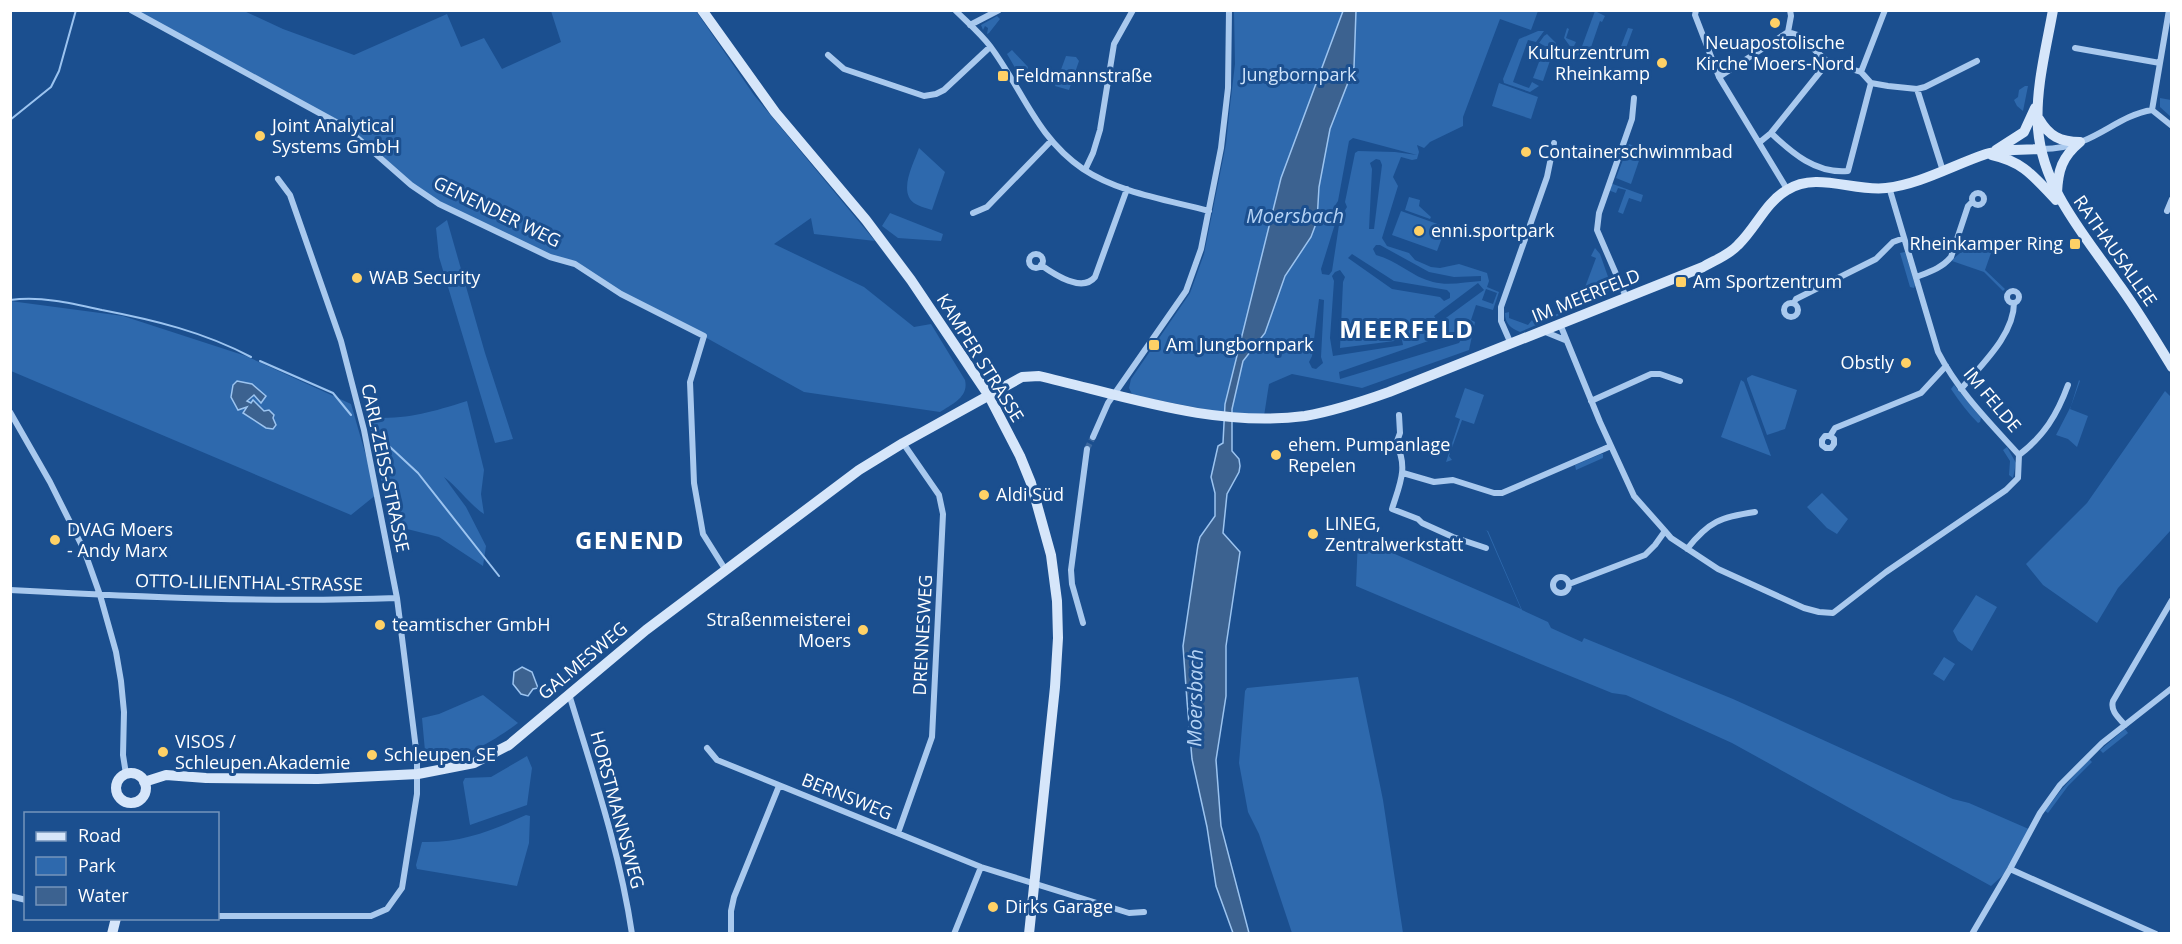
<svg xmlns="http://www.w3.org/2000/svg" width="2182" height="944" font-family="'Open Sans',sans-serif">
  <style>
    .green { fill: #2e69ad; fill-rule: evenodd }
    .water { fill: #3c6290; stroke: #9cc4f0; stroke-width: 1.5 }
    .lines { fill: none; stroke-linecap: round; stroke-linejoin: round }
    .stream { stroke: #9cc4f0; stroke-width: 2 }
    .street-tunnel { stroke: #3d69a0; stroke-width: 6; stroke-dasharray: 6 3; stroke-linecap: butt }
    .street { stroke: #a9c9ee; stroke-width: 6 }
    .secondary { stroke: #d6e6fa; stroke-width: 10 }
    .poi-dot { fill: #ffd166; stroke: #1b4f8f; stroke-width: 2 }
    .labels { text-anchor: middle; stroke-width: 6; stroke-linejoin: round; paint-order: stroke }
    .poi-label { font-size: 18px; fill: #fff; stroke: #1b4f8f; text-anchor: start }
    .park-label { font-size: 18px; fill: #cfe3fa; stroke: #1b4f8f }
    .street-label { font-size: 18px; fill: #fff; stroke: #1b4f8f }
    .water-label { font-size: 20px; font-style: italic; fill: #b5d3f5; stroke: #1b4f8f }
    .district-label { font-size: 24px; font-weight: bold; letter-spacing: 1.5px; fill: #fff; stroke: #1b4f8f }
  </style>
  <rect width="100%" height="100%" fill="#1b4f8f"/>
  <!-- green -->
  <path class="green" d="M131 11H244L283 29 354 55 447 14 461 47 484 38 502 69 561 42 551 11H696L754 95 875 241 814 234 811 218 774 244 864 287 914 327 931 324 965 380C969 397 952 404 940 412L804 392 685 326 621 294 575 264 497 233 411 185 345 126Z
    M1234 11H1538L1531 30 1500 19 1463 117V126L1430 142 1424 148 1417 145 1419 152 1417 159 1412 160 1401 157 1393 177 1398 186 1382 238 1387 246 1409 253 1415 260 1431 267 1440 268 1459 264 1487 273 1489 281 1487 287 1499 292 1493 310 1476 305 1471 320 1475 322 1469 350 1362 388 1292 374 1269 384 1264 416 1224 413 1137 396 1132 394 1129 388 1131 379 1190 293 1204 254 1226 144 1230 106 1235 64ZM1353 138 1417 155 1395 152 1358 151 1355 153 1345 202 1347 207 1344 212 1340 213 1334 207 1338 201 1349 141ZM1376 159 1380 160 1382 165 1374 229H1369L1372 169 1370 163ZM1335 224 1339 225 1332 271 1329 275 1322 274 1321 269ZM1376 245H1380L1429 272 1454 277 1481 276V281C1466 282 1448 286 1433 282 1412 277 1397 260 1376 255L1373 249ZM1352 254 1394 281 1447 290 1450 293V298L1444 301 1440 297 1392 289 1348 258ZM1340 270 1345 277 1343 282 1340 348 1402 340 1403 345 1333 356 1330 338 1334 281 1332 276 1335 272ZM1478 283 1484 290 1439 323 1434 316ZM1486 289 1497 293 1493 304 1482 300ZM1319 299 1324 300 1321 357 1323 363 1316 369 1312 368 1309 362 1312 356ZM1457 331 1461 332 1463 336 1459 343 1340 379 1339 372Z
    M1595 11 1605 16 1602 22 1600 21 1589 53 1585 56H1577L1564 38 1567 28 1569 29 1566 38 1576 42 1574 46 1581 49Z
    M997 16 1000 19 989 33 987 34 988 28 985 26 983 30 981 25Z
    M1628 28 1633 29 1623 56 1618 54Z
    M1538 31H1544L1536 42 1528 40 1513 82 1529 88 1532 82 1539 86 1530 92 1504 83 1503 79 1519 39Z
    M1547 34 1556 43 1543 81 1533 78 1545 46 1539 43 1544 36Z
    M1012 50 1028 67 1024 78H1021L1007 54Z
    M1066 56 1076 57 1079 61 1069 90 1055 86Z
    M1499 83 1538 97 1531 119 1492 106Z
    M2025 86H2028L2023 111 2017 106 2014 100 2018 97 2019 90Z
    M2160 98 2171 100V117L2160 107Z
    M1629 144 1643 149 1631 184 1616 178Z
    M919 148 945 172 932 210C926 208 918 206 914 203 898 191 914 163 919 148Z
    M1610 183 1643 195 1641 202 1629 198 1623 214 1618 212 1626 190 1618 188 1616 193 1608 190Z
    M1409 197 1420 200 1419 206 1431 217 1430 219 1405 210Z
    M1401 211 1446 227 1437 251 1392 235Z
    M890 213 943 234 941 241 898 238 882 226Z
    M447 220 485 353 513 439 495 443 439 257 436 228Z
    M1966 244 1991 253 1985 270 2005 289 2003 291 1984 272 1952 261C1957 254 1963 253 1966 244Z
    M1595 248 1600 254 1612 288 1609 291 1582 300 1581 298 1596 258 1591 256Z
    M1905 252 1915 285 1914 288 1910 287 1900 253Z
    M10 301 123 316 246 356 351 404 377 494 351 515 11 371Z
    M1567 303 1572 307 1564 313 1520 332C1511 328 1505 324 1505 313L1509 312V318L1528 325 1532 320 1535 324 1568 309Z
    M1752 375 1797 390 1785 429 1767 435 1747 380V378Z
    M1741 380 1744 382 1771 456 1721 437Z
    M2079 380 2080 381 2070 409 2088 416 2077 447 2068 439 2056 435 2071 406Z
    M1954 385 1981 418 1980 422 1978 423C1968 413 1959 401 1951 389Z
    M1465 388 1484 395 1474 424 1462 420 1449 456 1452 460 1446 462 1460 419 1455 417Z
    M2165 391 2172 398 2171 530 2118 588 2097 623 2043 585 2026 564 2087 503Z
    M467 401 484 470 481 494 484 514C469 504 458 487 444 477L466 507 486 546 483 566 439 537 391 525 368 418C408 419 429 413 467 401Z
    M2007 447 2016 463 2013 478 2009 475 2010 461 2003 450Z
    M1601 454H1603V458L1576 470 1575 465Z
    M1822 493 1848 519 1837 534 1827 528 1807 507Z
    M1485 530 1488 531 1522 610 1548 622 1551 628 1582 642 1584 638 1733 699 1953 799 1969 803 2031 830 2010 869 1991 886 1732 743 1626 695 1612 693 1548 667 1356 586 1358 538 1521 609 1487 531Z
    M1976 595 1997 607 1972 651 1958 641 1953 631Z
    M1944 657 1955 664 1944 681 1933 674Z
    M1358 677 1383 800 1403 933H1292L1259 834 1248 812 1239 763 1245 691 1247 688Z
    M483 695 518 723C488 745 464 758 426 762L422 718 439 714Z
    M2125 729 2128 733 2103 753 2100 750Z
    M527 756 532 768 527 805 470 825 463 782 465 778 491 777Z
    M2089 759 2092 762 2068 786 2048 813 2045 811 2061 790Z
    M526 815 530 816 529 843 517 886 417 869 416 865 422 842C461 843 491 831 526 815Z"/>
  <!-- water -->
  <path class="water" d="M1343 11H1356L1354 67 1330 129 1319 187 1317 221 1311 237 1285 276 1265 333 1243 361 1232 409V451L1239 459 1240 466 1239 472 1227 494 1223 533 1240 552 1226 646V696L1216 760 1221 826 1249 933H1233L1216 886 1207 827 1192 759 1187 701 1183 646 1198 545 1200 537 1215 516V493L1211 477 1218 446 1223 443 1225 404 1281 178Z
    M237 381 252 384 266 396 261 403 254 395 247 401 251 403 253 400 264 411 269 410 274 415 273 418 276 425 273 429 266 428 243 413 247 407 238 410 231 397 233 385Z
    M522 667 532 672 538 688 533 689 528 696 521 694 513 684 514 672Z"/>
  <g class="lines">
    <!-- stream -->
    <path class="stream" d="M10 120 51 87 59 71 76 10
      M10 300C42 296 71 303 102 310 154 320 204 332 251 357
      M260 361 333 393 351 415
      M375 433 418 473 499 576"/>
    <!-- street-tunnel -->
    <path class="street-tunnel" d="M1087 449 1093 437"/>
    <!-- street -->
    <path class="street" d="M131 10 345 127 411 185 439 204 550 257 575 264 621 294 704 336 690 382 694 483 703 534 725 569
      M955 10C967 22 980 33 990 46 1023 90 1036 137 1083 169 1119 193 1168 200 1209 211
      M1696 10 1695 15 1719 77 1787 189
      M1790 10 1791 16 1788 32 1798 35 1828 62 1861 72 1871 83 1888 86 1917 89 1925 87 1977 61
      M970 25 999 10
      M2075 48 2160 63
      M828 55 844 69 924 96 936 94 944 90 990 47
      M1861 72 1885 10
      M1719 77 1788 32
      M1917 89 1943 171
      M2152 110 2169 10
      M1771 133C1792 153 1816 174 1848 171L1871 83
      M1760 142 1771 133 1828 62
      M2041 149C2056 149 2069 147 2083 141 2106 132 2126 114 2152 110L2172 126
      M1085 170 1093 153 1100 130 1114 44 1133 10
      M1972 199a6 6 0 1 1 12 0a6 6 0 1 1-12 0Z
      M2167 211 2172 199
      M973 213 987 207 1051 141
      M1029 261a7 7 0 1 1 14 0a7 7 0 1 1-14 0Z
      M1041 265C1055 275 1082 293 1095 277L1127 189
      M1916 277C1929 272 1942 268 1951 257L1968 206 1972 202
      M2007 297a6 6 0 1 1 12 0a6 6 0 1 1-12 0Z
      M1626 297 1597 230 1599 213 1632 119 1634 98
      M1794 303 1796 299 1876 259 1893 242 1904 238
      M1784 310a7 7 0 1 1 14 0a7 7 0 1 1-14 0Z
      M1560 324 1600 422 1634 496 1665 531 1671 538 1718 569 1804 608 1819 612 1833 613 1886 572 2006 490 2018 478 2019 455C1989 422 1958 391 1938 352L1889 187
      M1543 331 1565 340
      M1511 344 1501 321V307L1547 177 1554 143
      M1961 389C1981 365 2014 335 2014 303
      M1591 401 1651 374H1660L1680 381
      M10 412 50 482 84 550 100 595 116 652 121 681 124 712 123 755 126 774
      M1399 415 1400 433 1396 444C1409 467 1399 486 1392 509L1418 519 1422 523 1453 537 1486 548
      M1830 436 1834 439V444L1831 448H1826L1822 445V440L1825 436H1830L1835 428 1921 393 1946 366
      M1093 437 1108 403 1186 291 1201 249 1221 148 1228 88 1229 10
      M2019 455C2044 436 2057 415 2068 385
      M1403 473 1434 482 1453 480 1494 493H1502L1611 446
      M1687 549C1709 521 1721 517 1755 512
      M1553 585a8 8 0 1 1 16 0a8 8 0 1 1-16 0Z
      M1569 584 1645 555 1655 545 1665 531
      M10 590C140 597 268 603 397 598
      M1083 623 1072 584 1071 570 1087 449
      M569 694C593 773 620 852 632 934
      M2125 725C2119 718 2110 711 2113 701L2172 600
      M707 748 717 760 981 867 1129 913 1144 912
      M898 833 932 737 943 514 939 495 903 443
      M2010 869 2156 934
      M10 896 26 900
      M218 916H371L387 909 402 888 417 794V757L397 598 364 430 341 341 290 195 278 179
      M731 934V911L734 897 779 786
      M954 934 981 867
      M1972 934 2010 869 2040 813 2060 785 2102 743 2172 688"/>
    <!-- secondary -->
    <path class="secondary" d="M702 10 775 112 866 220 911 280 989 396 1020 456 1031 483 1051 555 1057 601 1058 638 1055 687 1029 934
      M2053 10C2046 49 2035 90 2038 129 2043 189 2084 234 2117 282 2137 309 2154 338 2172 367
      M2039 119C2049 136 2060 142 2080 142
      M1996 150 2024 132 2035 108
      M1992 155C2024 162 2034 177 2056 200
      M2057 193C2058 170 2062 157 2080 142
      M116 788a15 15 0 1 1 30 0a15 15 0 1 1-30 0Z
      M144 782 166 775 206 778 318 779 418 774 474 763 509 745 646 630 859 470 903 443 1022 377 1039 376C1125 396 1215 428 1305 416 1334 411 1361 402 1389 392L1703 267C1715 260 1729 255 1738 245 1756 228 1765 203 1787 190 1816 171 1854 192 1886 188 1921 184 1953 165 1986 154 2003 149 2023 150 2041 149
      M112 934 116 918"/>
  </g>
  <!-- markers -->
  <g class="poi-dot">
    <circle cx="1775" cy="23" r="6"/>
    <circle cx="1662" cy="63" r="6"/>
    <rect x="997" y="70" width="12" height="12" rx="3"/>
    <circle cx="260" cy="136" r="6"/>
    <circle cx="1526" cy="152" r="6"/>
    <circle cx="1419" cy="231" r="6"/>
    <rect x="2069" y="238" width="12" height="12" rx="3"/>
    <circle cx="357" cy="278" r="6"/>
    <rect x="1675" y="276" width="12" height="12" rx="3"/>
    <rect x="1148" y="339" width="12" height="12" rx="3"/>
    <circle cx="1906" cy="363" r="6"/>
    <circle cx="1276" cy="455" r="6"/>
    <circle cx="984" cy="495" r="6"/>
    <circle cx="1313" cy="534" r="6"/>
    <circle cx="55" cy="540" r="6"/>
    <circle cx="380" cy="625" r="6"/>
    <circle cx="863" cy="630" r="6"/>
    <circle cx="163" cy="752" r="6"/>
    <circle cx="372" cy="755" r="6"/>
    <circle cx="993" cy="907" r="6"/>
  </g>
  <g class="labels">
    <!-- poi labels -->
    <g class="poi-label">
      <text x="1775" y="49" text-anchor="middle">Neuapostolische<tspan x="1775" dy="21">Kirche Moers-Nord</tspan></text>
      <text x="1650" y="59" text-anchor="end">Kulturzentrum<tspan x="1650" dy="21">Rheinkamp</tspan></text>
      <text x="1015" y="82">Feldmannstraße</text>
      <text x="272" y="132">Joint Analytical<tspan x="272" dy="21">Systems GmbH</tspan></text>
      <text x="1538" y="158">Containerschwimmbad</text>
      <text x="1431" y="237">enni.sportpark</text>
      <text x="2063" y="250" text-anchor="end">Rheinkamper Ring</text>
      <text x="369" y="284">WAB Security</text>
      <text x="1693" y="288">Am Sportzentrum</text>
      <text x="1166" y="351">Am Jungbornpark</text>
      <text x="1894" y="369" text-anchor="end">Obstly</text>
      <text x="1288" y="451">ehem. Pumpanlage<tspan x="1288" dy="21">Repelen</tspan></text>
      <text x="996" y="501">Aldi Süd</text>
      <text x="1325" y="530">LINEG,<tspan x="1325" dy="21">Zentralwerkstatt</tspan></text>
      <text x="67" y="536">DVAG Moers<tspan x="67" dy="21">- Andy Marx</tspan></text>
      <text x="851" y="626" text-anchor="end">Straßenmeisterei<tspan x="851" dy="21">Moers</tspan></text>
      <text x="392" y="631">teamtischer GmbH</text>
      <text x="175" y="748">VISOS /<tspan x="175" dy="21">Schleupen.Akademie</tspan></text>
      <text x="384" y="761">Schleupen SE</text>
      <text x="1005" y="913">Dirks Garage</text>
    </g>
    <!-- park labels -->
    <g class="park-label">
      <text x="1299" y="81">Jungbornpark</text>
    </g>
    <!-- street labels -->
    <g class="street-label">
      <text transform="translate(497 212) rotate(26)" y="6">GENENDER WEG</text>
      <text transform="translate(2115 251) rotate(55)" y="6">RATHAUSALLEE</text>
      <text transform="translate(1586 296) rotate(-22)" y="6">IM MEERFELD</text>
      <text transform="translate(980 358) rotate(58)" y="6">KAMPER STRASSE</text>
      <text transform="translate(1992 400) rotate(50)" y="6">IM FELDE</text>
      <text transform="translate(385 468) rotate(78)" y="6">CARL-ZEISS-STRASSE</text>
      <text transform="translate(249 583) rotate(1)" y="6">OTTO-LILIENTHAL-STRASSE</text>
      <text transform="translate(923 635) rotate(-87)" y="6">DRENNESWEG</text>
      <text transform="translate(583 661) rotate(-40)" y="6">GALMESWEG</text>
      <text transform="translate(847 797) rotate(22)" y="6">BERNSWEG</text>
      <text transform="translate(617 810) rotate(75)" y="6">HORSTMANNSWEG</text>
    </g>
    <!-- water labels -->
    <g class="water-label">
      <text x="1295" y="223">Moersbach</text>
      <text transform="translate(1195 698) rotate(-89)" y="7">Moersbach</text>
    </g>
    <!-- district labels -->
    <g class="district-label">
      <text x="1407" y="338">MEERFELD</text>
      <text x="630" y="549">GENEND</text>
    </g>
  </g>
  <!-- border -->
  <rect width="2182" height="944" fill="none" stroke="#ffffff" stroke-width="24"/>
  <!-- legend -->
  <rect x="24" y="812" width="195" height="108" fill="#1b4f8f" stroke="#7695bc" stroke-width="1.5"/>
  <rect x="36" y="832" width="30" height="9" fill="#d6e6fa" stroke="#7695bc" stroke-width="1.5"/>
  <text x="78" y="842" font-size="18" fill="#ffffff">Road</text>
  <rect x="36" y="857" width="30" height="18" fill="#2e69ad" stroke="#7695bc" stroke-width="1.5"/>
  <text x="78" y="872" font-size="18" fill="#ffffff">Park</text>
  <rect x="36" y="887" width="30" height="18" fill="#3c6290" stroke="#7695bc" stroke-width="1.5"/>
  <text x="78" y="902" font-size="18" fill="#ffffff">Water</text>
</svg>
